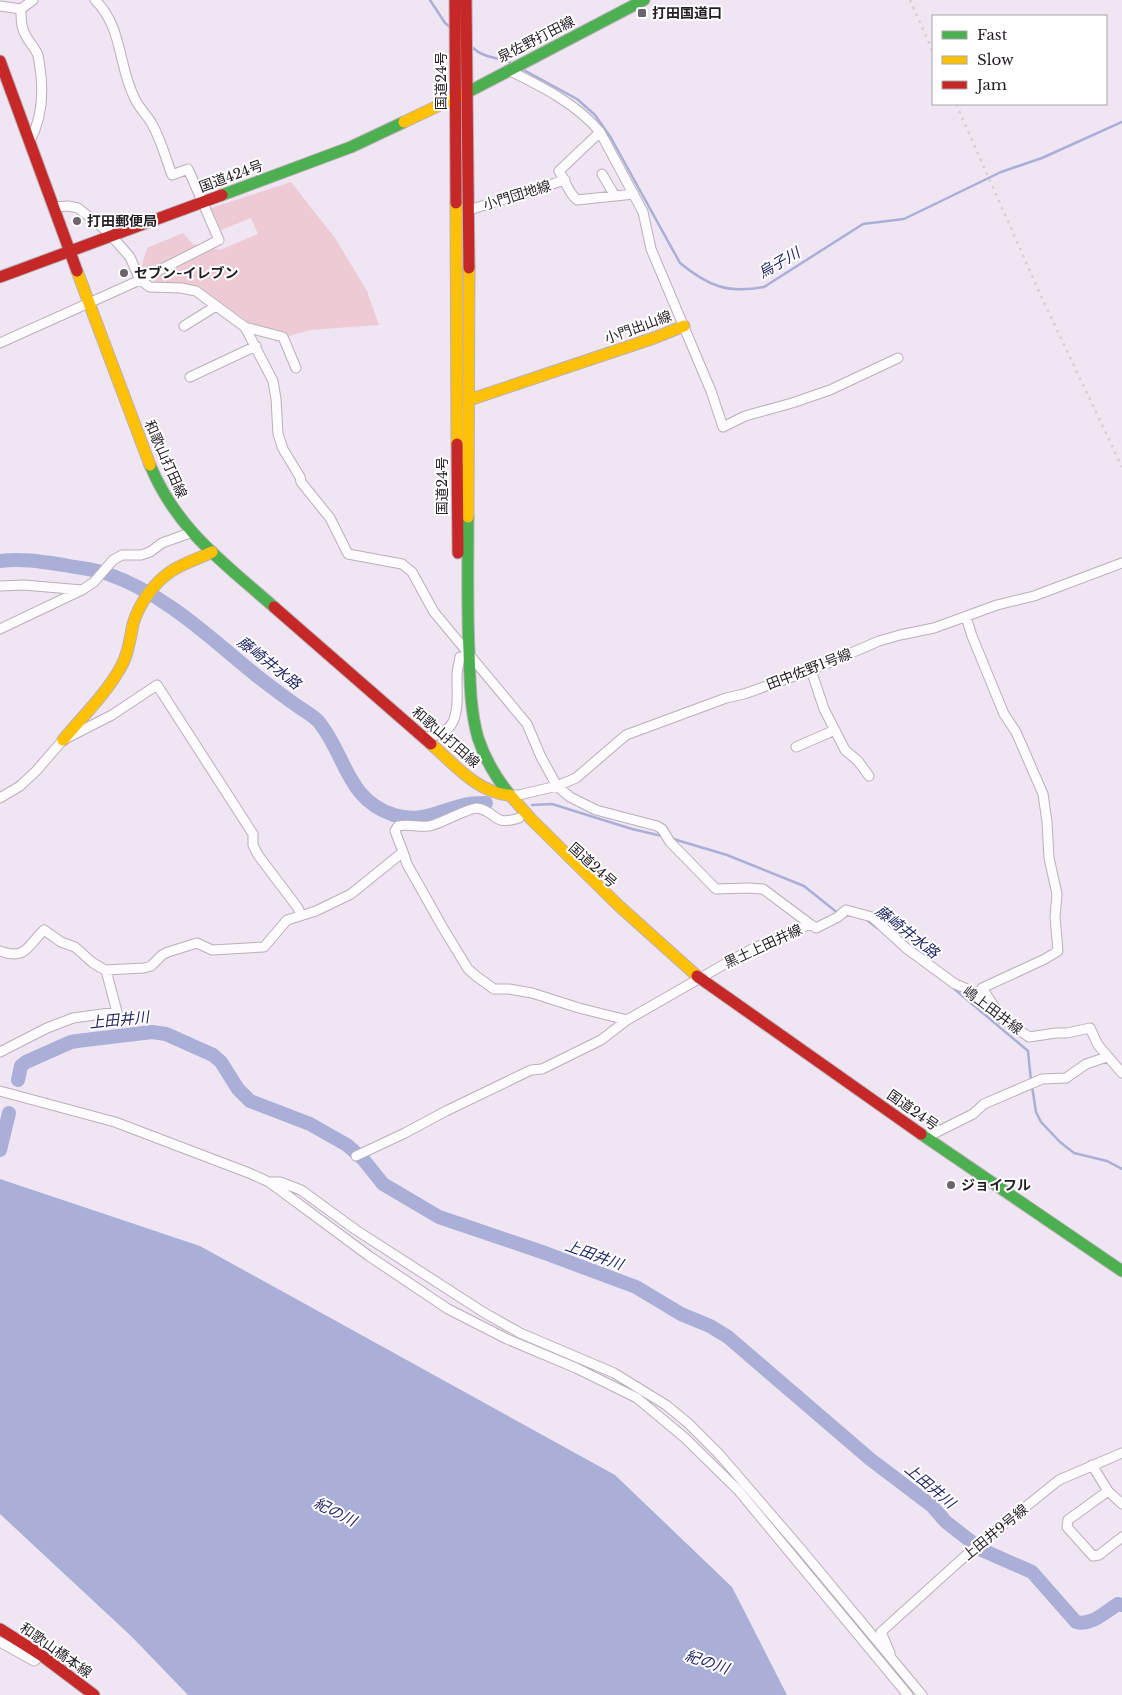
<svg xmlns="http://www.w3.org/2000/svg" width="1122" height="1695" font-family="'Libre Baskerville','Noto Sans JP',serif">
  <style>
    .green { fill: #eecbd4 }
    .water { fill: #aaafd7 }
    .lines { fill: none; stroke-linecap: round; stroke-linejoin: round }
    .stream { stroke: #aaafd7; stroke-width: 2.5 }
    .river { stroke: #aaafd7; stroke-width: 14 }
    .street-casing { stroke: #b9b0ba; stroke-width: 11 }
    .fast-casing { stroke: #b9b0ba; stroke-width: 13 }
    .slow-casing { stroke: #b9b0ba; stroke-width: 13 }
    .jam-casing { stroke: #b9b0ba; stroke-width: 13 }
    .street { stroke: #fdfbfd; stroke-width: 9 }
    .fast { stroke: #4caf50; stroke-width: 11 }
    .slow { stroke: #ffc107; stroke-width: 11 }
    .jam { stroke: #c62828; stroke-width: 11 }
    .rail { stroke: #d3d0d3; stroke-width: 2.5; stroke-dasharray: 2.5 5; stroke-linecap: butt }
    .jam-bridge-casing { stroke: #c9c4ca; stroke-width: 13; stroke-linecap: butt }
    .jam-bridge { stroke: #c62828; stroke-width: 11 }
    .poi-dot { fill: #6b636d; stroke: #fff; stroke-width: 2 }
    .labels { text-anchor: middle; stroke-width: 4; stroke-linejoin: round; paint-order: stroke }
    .poi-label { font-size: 14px; font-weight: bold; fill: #241d25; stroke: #fff; text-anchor: start }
    .street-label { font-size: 14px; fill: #241d25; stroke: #fff }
    .water-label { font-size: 15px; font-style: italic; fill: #212764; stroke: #fff }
  </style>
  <rect width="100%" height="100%" fill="#f0e5f2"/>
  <!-- green -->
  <path class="green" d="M291 182 335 238 367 291 379 325 310 330 290 336 248 322 199 286 150 281 141 268 147 248 183 233 193 244 220 250 258 234 251 218 221 230 211 208Z"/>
  <!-- water -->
  <path class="water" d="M0 1179 200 1246 615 1475 732 1587 787 1695H188L131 1636 0 1514Z"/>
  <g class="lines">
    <!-- stream -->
    <path class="stream" d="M430 0 445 23 450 27
      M473 48C484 58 497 57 511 63
      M522 69 577 99 595 115 611 138 680 263C708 286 728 294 764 287L863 224 904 219 1001 172 1042 158 1122 122
      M532 805 552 804 632 829 662 836
      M670 838 727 855 804 886 839 914
      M866 919 877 928
      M952 987 1028 1051 1031 1081
      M1032 1086 1036 1112 1041 1122 1060 1142 1074 1153 1107 1161 1122 1169"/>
    <!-- river -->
    <path class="river" d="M0 561C20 558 44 562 64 565 78 568 94 569 108 574 167 595 210 638 257 676 270 686 283 696 296 705 303 710 312 715 318 721 346 754 346 800 394 815 422 823 438 811 464 805 471 803 479 803 486 803
      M18 1080 21 1066 26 1062 71 1042 77 1041 152 1032 166 1034 213 1055 221 1062 238 1089 250 1101 310 1124 347 1145 363 1159 383 1184 439 1217 545 1253 636 1287 681 1314 710 1326 728 1337 870 1459 932 1506 946 1522 982 1550 1032 1572 1076 1622C1092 1626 1105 1612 1118 1604L1122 1605
      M0 1150 9 1113"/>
    <!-- street casing -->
    <g class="street-casing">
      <path id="street" d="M0 6 21 9 33 0
        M21 9C21 19 21 28 26 36 29 42 34 47 37 53 39 57 39 63 40 68 44 94 42 118 30 141
        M508 70C541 86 577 104 600 132L643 212 651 249 711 391 723 427 745 416 792 403 830 390 898 358
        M600 132 559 171C566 182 568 192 577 200L634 194
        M602 174 615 196
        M54 207 68 206 78 208 108 232 130 257 140 280 150 287 181 288 196 291 245 327 273 381 276 399 278 434 283 449 300 477 301 482 330 518 348 554 402 564 412 572 434 612 527 724 541 757 557 786 570 797 596 810 657 826 662 829 670 842 716 889 748 888 763 889 810 924 752 949 730 961 627 1020 601 1040 542 1069 531 1070 446 1111 405 1133 356 1156
        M469 210 565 180
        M184 326 216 306
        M245 327 283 337 296 368
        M0 343 140 280 219 240 188 169 172 175C166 159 161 140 152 124 147 115 139 108 135 99 118 67 123 27 95 0
        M190 377 256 346
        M0 586 24 585 82 590
        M966 617 972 636 1004 714 1016 732 1043 794 1047 822 1049 858 1057 894 1055 917 1058 951 1045 959 982 988 1002 1019
        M0 629 82 590 94 582 113 560 122 555H141L150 552 162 543 190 533
        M811 670 824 709 845 750 858 761 869 776
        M423 737C462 736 457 706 457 676 457 670 459 663 460 657
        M796 747 835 730
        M509 795H519L557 786 576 778 626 735 726 698 744 694 814 669 879 641 900 635 934 628 997 605 1034 596 1122 563
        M0 798 20 786 36 771 63 740 112 715 157 685 253 834V845L258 855 298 908 301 915
        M403 852 407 864 443 928 468 969 476 976 494 989H509L532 993 579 1008 627 1020
        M810 924 816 928 838 917 846 910 872 917 906 948 955 984C975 990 987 1007 1003 1019 1011 1026 1021 1031 1029 1037L1056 1033H1067L1090 1028 1098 1045 1122 1073
        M0 951C26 961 28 945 44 930L61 942 75 947 93 963 105 970 144 968 151 966 162 955 168 952 197 943 212 950 264 947 287 920 316 911 351 894 403 852 395 831 398 826C410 823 422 829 433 825 443 822 469 808 477 808 497 811 492 827 519 818
        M0 1052 47 1028 73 1018 117 1012 107 974 111 970
        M0 1091 115 1122 249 1173 269 1182 280 1190 369 1256 448 1309 507 1339 576 1368 637 1398 685 1438 738 1490 908 1695
        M924 1136 933 1134 973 1114 984 1104 1042 1079 1066 1078 1086 1064 1107 1057
        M269 1182H280L301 1190 356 1230 483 1312 520 1333 614 1373 666 1405 688 1423 719 1454 800 1548 922 1695
        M1092 1465 1108 1491 1122 1504
        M1108 1491 1068 1520 1067 1527 1093 1556 1099 1555 1122 1537
        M0 1642 34 1661 41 1655
        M890 1653 881 1632 973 1549 1059 1480 1122 1453"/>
    </g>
    <!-- fast casing -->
    <g class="fast-casing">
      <path id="fast" d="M468 92 644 0
        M222 195 351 147 404 122
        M150 465C177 530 223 562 274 607
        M468 517C468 562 467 606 469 651 470 680 470 710 478 738 485 759 496 778 510 795
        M921 1134 1122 1271"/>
    </g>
    <!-- slow casing -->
    <g class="slow-casing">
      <path id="slow" d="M404 122 463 94
        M456 203 457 444
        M77 271 150 465
        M469 400 654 338 684 326
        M468 517 469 268
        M63 740C83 716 107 693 122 665 129 652 130 638 133 624 139 604 153 584 170 572 183 563 198 559 212 552
        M431 744C454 764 477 792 508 795
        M510 795 531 819 618 905 697 976"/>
    </g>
    <!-- jam casing -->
    <g class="jam-casing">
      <path id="jam" d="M455 0 456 203
        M466 0 469 268
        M0 61 77 271
        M0 277 222 195
        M457 444 458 553
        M274 607 431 744
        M704 981 921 1134
        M0 1629 41 1655 94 1695"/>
    </g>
    <!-- street -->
    <use href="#street" class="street"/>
    <!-- fast -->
    <use href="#fast" class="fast"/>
    <!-- slow -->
    <use href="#slow" class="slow"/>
    <!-- jam -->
    <use href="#jam" class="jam"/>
    <!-- rail -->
    <path class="rail" d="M910 0 933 52
      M956 104 1041 296 1122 467"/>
    <!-- jam-bridge casing -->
    <g class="jam-bridge-casing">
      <path id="jam-bridge" d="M697 976 704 981"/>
    </g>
    <!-- jam-bridge -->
    <use href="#jam-bridge" class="jam-bridge"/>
  </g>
  <!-- markers -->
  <g class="poi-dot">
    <rect x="637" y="8" width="10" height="10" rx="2.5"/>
    <circle cx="77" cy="221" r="5"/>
    <circle cx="124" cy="273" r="5"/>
    <circle cx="951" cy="1185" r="5"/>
  </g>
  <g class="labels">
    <!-- poi labels -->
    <g class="poi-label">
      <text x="652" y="18">打田国道口</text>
      <text x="87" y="226">打田郵便局</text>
      <text x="134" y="278">セブン-イレブン</text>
      <text x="961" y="1190">ジョイフル</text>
    </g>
    <!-- street labels -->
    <g class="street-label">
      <text transform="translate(536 39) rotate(-27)" y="5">泉佐野打田線</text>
      <text transform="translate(441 81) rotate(-90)" y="5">国道24号</text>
      <text transform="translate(231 176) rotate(-20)" y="5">国道424号</text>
      <text transform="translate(517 195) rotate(-17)" y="5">小門団地線</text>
      <text transform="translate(638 327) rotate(-20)" y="5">小門出山線</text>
      <text transform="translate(166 459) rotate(66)" y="5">和歌山打田線</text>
      <text transform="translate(442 486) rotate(-90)" y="5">国道24号</text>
      <text transform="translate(809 669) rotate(-21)" y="5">田中佐野1号線</text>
      <text transform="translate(446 737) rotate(41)" y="5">和歌山打田線</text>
      <text transform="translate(593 865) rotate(42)" y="5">国道24号</text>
      <text transform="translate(763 946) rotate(-25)" y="5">黒土上田井線</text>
      <text transform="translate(993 1010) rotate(37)" y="5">嶋上田井線</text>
      <text transform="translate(913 1110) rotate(35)" y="5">国道24号</text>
      <text transform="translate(995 1532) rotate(-39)" y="5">上田井9号線</text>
      <text transform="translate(56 1650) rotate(35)" y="5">和歌山橋本線</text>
    </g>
    <!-- water labels -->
    <g class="water-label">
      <text transform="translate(779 263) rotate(-30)" y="5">烏子川</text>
      <text transform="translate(269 663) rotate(38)" y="5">藤崎井水路</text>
      <text transform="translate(907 932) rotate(38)" y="5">藤崎井水路</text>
      <text transform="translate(119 1020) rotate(-6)" y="5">上田井川</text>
      <text transform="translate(594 1255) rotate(20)" y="5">上田井川</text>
      <text transform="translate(930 1486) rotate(40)" y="5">上田井川</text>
      <text transform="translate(335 1512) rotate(27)" y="5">紀の川</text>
      <text transform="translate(707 1662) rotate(19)" y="5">紀の川</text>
    </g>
  </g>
  <!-- legend -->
  <rect x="932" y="15" width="175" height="90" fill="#ffffff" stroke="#a7a5a8"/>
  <rect x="942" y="31" width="25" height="8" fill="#4caf50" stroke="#a7a5a8"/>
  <text x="977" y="40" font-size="15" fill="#241d25">Fast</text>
  <rect x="942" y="56" width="25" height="8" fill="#ffc107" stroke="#a7a5a8"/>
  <text x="977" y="65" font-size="15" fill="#241d25">Slow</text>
  <rect x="942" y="81" width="25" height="8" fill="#c62828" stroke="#a7a5a8"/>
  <text x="977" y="90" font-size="15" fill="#241d25">Jam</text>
</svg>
